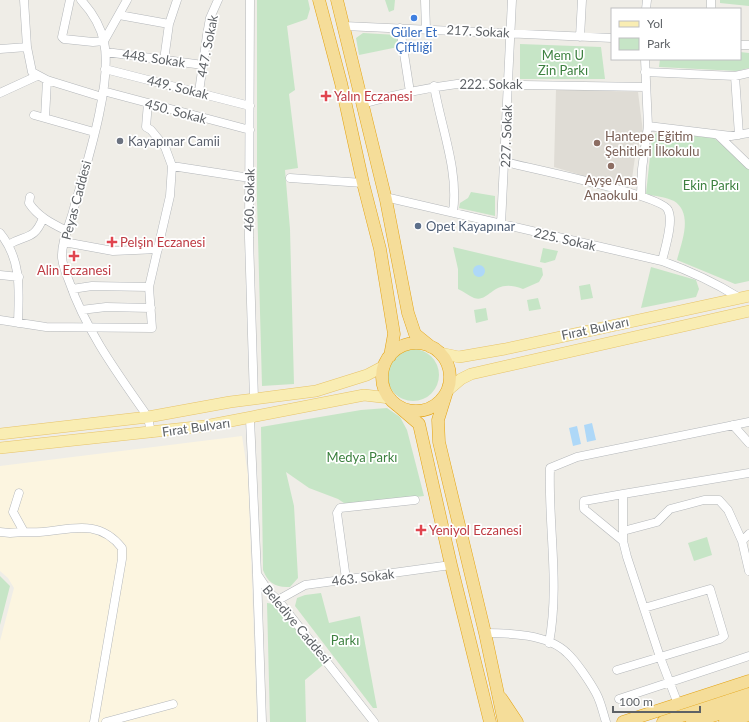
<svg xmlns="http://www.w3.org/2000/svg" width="749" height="722" font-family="Lato,sans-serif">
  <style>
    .commercial { fill: #fcf5e0 }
    .education { fill: #dfdcd5 }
    .green { fill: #c6e5c6 }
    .water { fill: #aed8f8 }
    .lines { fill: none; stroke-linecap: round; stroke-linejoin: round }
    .minor-casing { stroke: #b4b7ba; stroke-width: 9 }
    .major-casing { stroke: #e7c369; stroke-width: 12 }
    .highway-casing { stroke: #e4a312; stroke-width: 13 }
    .minor { stroke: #fff; stroke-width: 8 }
    .major { stroke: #f9edb3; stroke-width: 11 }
    .highway { stroke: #f5dd99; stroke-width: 12 }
    .shop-dot { fill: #3f7fe0; stroke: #fff; stroke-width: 1.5 }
    .health-dot { fill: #e0444e; stroke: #fff; stroke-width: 1.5 }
    .worship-dot { fill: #6b7280; stroke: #fff; stroke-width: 1.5 }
    .education-dot { fill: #8d6e63; stroke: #fff; stroke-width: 1.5 }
    .service-dot { fill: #5c6f8a; stroke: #fff; stroke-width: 1.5 }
    .labels { text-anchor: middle; stroke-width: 3.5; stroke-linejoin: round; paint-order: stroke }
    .street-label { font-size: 13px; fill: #5e6266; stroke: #fff }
    .shop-label { font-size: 13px; fill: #366cbe; stroke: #fff }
    .park-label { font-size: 13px; fill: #3c803f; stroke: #fff }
    .health-label { font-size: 13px; fill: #be3a42; stroke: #fff; text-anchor: start }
    .education-label { font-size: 13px; fill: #785e54; stroke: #fff; text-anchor: start }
    .worship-label { font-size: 13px; fill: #5b616d; stroke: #fff; text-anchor: start }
    .service-label { font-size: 13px; fill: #4e5e75; stroke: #fff; text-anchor: start }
  </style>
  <rect width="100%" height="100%" fill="#efede7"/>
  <!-- commercial -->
  <path class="commercial" d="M242 436 248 475 257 722H0V641L14 588 8 578 0 571V466Z"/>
  <!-- education -->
  <path class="education" d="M556 89 638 92 643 132 635 157 631 186 584 176 554 167Z"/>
  <!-- green -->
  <path class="green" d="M257 0H308L310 9 307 19 287 26 295 90 289 94 298 168 285 170 290 229 294 384 262 386 257 201Z
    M385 0H395L394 10 389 12Z
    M720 0H749V6L720 3Z
    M363 33 397 35 398 47 359 55 356 38Z
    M520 44 601 47 605 79H520Z
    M740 52 749 53V68L737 71 659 67 660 59H740Z
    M657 132 714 138 749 167V281L735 284 677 260C681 243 694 214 674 201 666 197 654 196 646 194L652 138Z
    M471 192 495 196V216L459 208 460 203 468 198Z
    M453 247 542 268 543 275 539 282 523 289C492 277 491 303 474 298 469 296 463 291 458 289V269Z
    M543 248 558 251 555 260 545 263 540 262Z
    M651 267 696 280 699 289 696 297 641 308Z
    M590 284 593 298 581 300 579 286Z
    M538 298 541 309 529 311 527 300Z
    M486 308 488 320 476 323 474 310Z
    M387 375a26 26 0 1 1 52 0a26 26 0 1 1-52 0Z
    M387 408 400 417 407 430 424 496 347 505 338 499 309 488 286 472 294 506 298 578 290 587C276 588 268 583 263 570L261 427 361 410Z
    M707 537 712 555 694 561 688 543Z
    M0 576 10 586 0 625Z
    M321 593 329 623 360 616 377 708H373L295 606 297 598 305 595Z
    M267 603 275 604 305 638V642L323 665 305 680 306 722H270Z"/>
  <!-- water -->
  <path class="water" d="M473 271a6 6 0 1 1 12 0a6 6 0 1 1-12 0Z
    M592 423 596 440 587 442 584 425Z
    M577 426 581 444 573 446 569 428Z"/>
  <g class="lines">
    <!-- minor casing -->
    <g class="minor-casing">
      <path id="minor" d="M24 0 27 47 32 72 47 80 102 97
        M70 0 62 37 64 39 93 42 104 41 127 0
        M81 0C92 12 101 27 104 42 113 83 86 166 74 208 70 224 61 242 62 258 63 266 66 274 69 281 86 331 118 374 148 417L151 433
        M250 0 249 238 254 399
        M425 0 426 29
        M646 9 647 0
        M711 9V0
        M119 15 169 24
        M344 26 612 38
        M400 28 410 92
        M580 37 582 0
        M740 45H749
        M0 49 27 47
        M106 52 203 65
        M164 60 169 24 177 0
        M105 69 250 106
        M645 72 735 76 749 73
        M735 76 739 135
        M434 86C441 127 459 171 453 212
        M103 91 250 130
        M199 92 207 35 210 18 218 0
        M0 93 37 76
        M362 104C393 95 425 88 457 84L646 87
        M34 115 94 132
        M45 118 47 80
        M648 126 731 136 749 133
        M718 135 749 165
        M505 162C528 168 662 195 668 210 674 221 665 248 662 261
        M172 166 250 178
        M290 178 363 183
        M641 195 642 169 648 126 645 59
        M30 197 29 203C38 217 53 224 67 231
        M385 197 662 261C690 271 714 282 738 297
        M501 224 512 0
        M0 233C22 260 19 290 18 323
        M64 242 113 251 158 249
        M8 245C26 234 34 241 43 218
        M0 275 19 277
        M72 289 92 286 149 287
        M81 310 106 307 151 308
        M0 320 46 327 152 328 149 287 170 196 172 166 165 147 151 130 146 127 148 103
        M250 419 257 574 269 592 278 600 374 722
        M733 425 749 443
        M19 493 13 512 24 532C58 536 94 512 122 548V559L94 722
        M623 494 584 501V509L623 541
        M623 531 657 522 670 509 704 500H719L728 510 742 541
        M0 532 10 533 24 532
        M749 534 742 541 749 571
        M257 575 262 722
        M346 579 337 513 340 508 415 500
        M278 600 305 585 451 565
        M485 633C509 633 548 634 567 653 576 661 590 682 596 693 601 702 603 713 606 722
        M549 643C560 585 548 526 550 468L577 457 749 422
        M617 670 720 639 724 636 710 589 644 608
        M619 699 749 656
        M678 704 660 657 627 557 623 541V494L749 473
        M106 722 173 704"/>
    </g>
    <!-- major casing -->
    <g class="major-casing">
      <path id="major" d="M440 353 459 357 505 349 749 296
        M447 391 461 379 471 374 749 311
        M0 434 148 417 230 402 316 391 367 375 384 366
        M0 448 205 426 364 395 390 398"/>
    </g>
    <!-- highway casing -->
    <g class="highway-casing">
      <path id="highway" d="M319 0 341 83 363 183 380 249 394 334 390 356
        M337 0 386 200 408 313 415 334 431 347
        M382 377a34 34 0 1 1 68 0a34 34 0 1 1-68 0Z
        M447 391 438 420 439 442 485 633 504 722
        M398 406 419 424 451 565 490 722
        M501 698 517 722
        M623 722 749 681
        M663 722 749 694
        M692 722 749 705
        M725 722 749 715"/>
    </g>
    <!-- minor -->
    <use href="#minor" class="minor"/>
    <!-- major -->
    <use href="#major" class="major"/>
    <!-- highway -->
    <use href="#highway" class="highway"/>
  </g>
  <!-- markers -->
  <circle class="shop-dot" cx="414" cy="18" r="4"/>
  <g class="health-dot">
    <path d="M324 90h4v4h4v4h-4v4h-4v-4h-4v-4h4z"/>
    <path d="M110 236h4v4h4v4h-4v4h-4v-4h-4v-4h4z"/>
    <path d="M72 250h4v4h4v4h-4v4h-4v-4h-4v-4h4z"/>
    <path d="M419 524h4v4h4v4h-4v4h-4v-4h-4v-4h4z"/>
  </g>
  <circle class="worship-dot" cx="120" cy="141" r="4"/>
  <g class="education-dot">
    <circle cx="597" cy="143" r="4"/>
    <circle cx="611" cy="166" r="4"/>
  </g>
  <circle class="service-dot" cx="418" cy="226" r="4"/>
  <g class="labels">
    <!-- street labels -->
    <g class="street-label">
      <text transform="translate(478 31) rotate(3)" y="5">217. Sokak</text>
      <text transform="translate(207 46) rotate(-79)" y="5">447. Sokak</text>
      <text transform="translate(154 58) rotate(8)" y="5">448. Sokak</text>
      <text x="491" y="89">222. Sokak</text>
      <text transform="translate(178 87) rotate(14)" y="5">449. Sokak</text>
      <text transform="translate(176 111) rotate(15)" y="5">450. Sokak</text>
      <text transform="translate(506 136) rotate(-88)" y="5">227. Sokak</text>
      <text transform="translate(76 200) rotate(-75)" y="5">Peyas Caddesi</text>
      <text transform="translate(249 200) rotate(-89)" y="5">460. Sokak</text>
      <text transform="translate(565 239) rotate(13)" y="5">225. Sokak</text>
      <text transform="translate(595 328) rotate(-12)" y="5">Fırat Bulvarı</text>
      <text transform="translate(196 427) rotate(-8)" y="5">Fırat Bulvarı</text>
      <text transform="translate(363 577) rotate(-7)" y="5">463. Sokak</text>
      <text transform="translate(297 624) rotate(50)" y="5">Belediye Caddesi</text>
    </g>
    <!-- shop labels -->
    <g class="shop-label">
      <text x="414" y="37">Güler Et<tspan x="414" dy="15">Çiftliği</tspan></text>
    </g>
    <!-- park labels -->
    <g class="park-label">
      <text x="563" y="60">Mem U<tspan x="563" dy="15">Zin Parkı</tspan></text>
      <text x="711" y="190">Ekin Parkı</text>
      <text x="362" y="462">Medya Parkı</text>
      <text x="345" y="645">Parkı</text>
    </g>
    <!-- health labels -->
    <g class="health-label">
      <text x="334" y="101">Yalın Eczanesi</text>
      <text x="120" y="247">Pelşin Eczanesi</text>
      <text x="74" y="275" text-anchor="middle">Alin Eczanesi</text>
      <text x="429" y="535">Yeniyol Eczanesi</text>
    </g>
    <!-- education labels -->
    <g class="education-label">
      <text x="605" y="141">Hantepe Eğitim<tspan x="605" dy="15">Şehitleri İlkokulu</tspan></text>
      <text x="611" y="185" text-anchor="middle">Ayşe Ana<tspan x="611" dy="15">Anaokulu</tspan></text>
    </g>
    <!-- worship labels -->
    <g class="worship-label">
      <text x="128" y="146">Kayapınar Camii</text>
    </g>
    <!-- service labels -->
    <g class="service-label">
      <text x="426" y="231">Opet Kayapınar</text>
    </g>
  </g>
  <!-- legend -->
  <rect x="611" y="8" width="130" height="52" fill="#ffffff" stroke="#bfc0c2"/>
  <rect x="619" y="21" width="20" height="6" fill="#f9edb3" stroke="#bfc0c2"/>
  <text x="647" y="28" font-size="12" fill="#5e6266">Yol</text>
  <rect x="619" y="38" width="20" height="12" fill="#c6e5c6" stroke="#bfc0c2"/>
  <text x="647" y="48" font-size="12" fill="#5e6266">Park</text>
  <!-- scale -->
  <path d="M613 706v6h87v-6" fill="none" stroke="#5e6266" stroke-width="2"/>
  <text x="619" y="706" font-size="12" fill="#5e6266" stroke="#ffffff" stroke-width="3" paint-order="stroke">100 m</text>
</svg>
